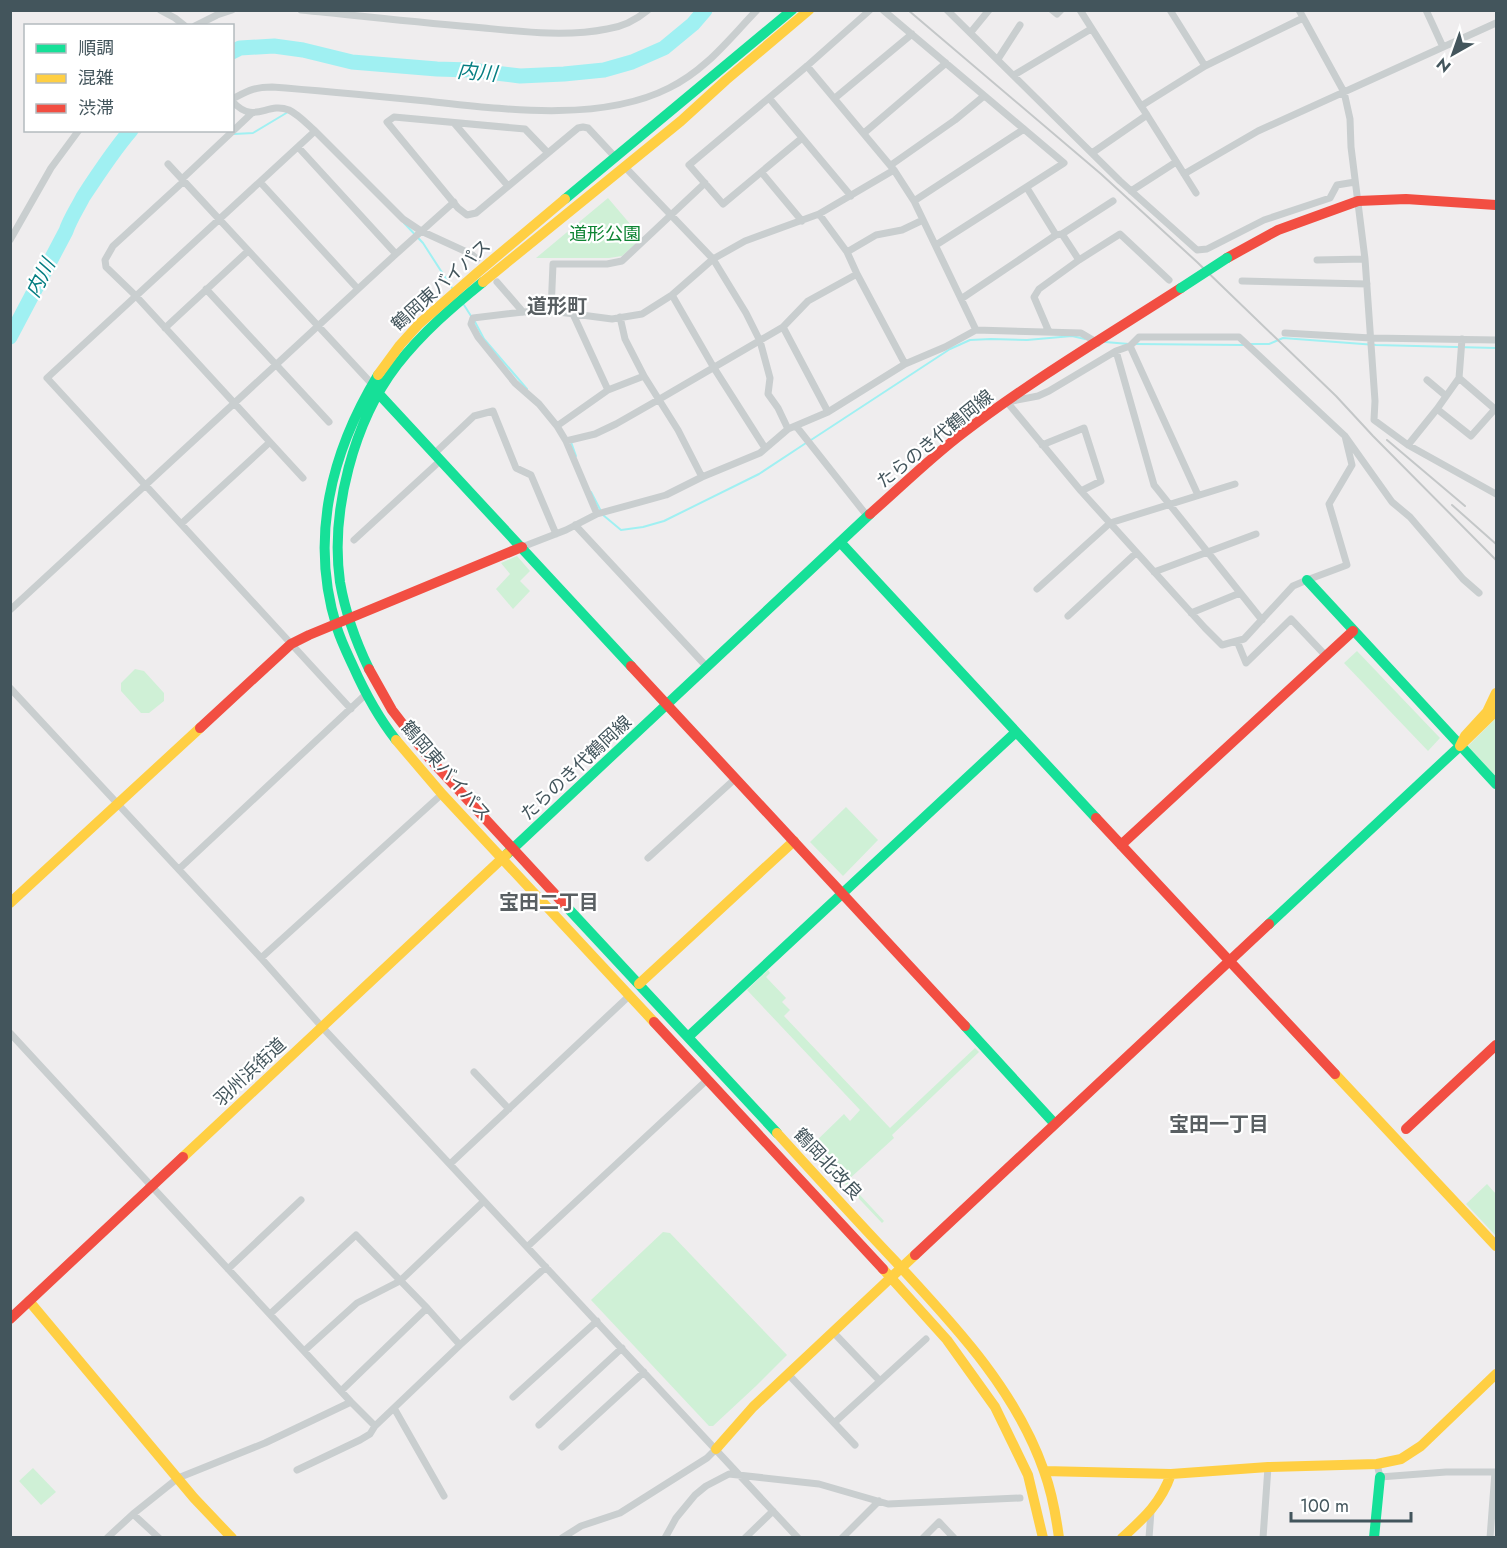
<svg xmlns="http://www.w3.org/2000/svg" width="1507" height="1548" font-family="Jost,'Noto Sans JP',sans-serif">
  <style>
    .green { fill: #cff0d6 }
    .lines { fill: none; stroke-linecap: round; stroke-linejoin: round }
    .stream { stroke: #a0f0f2; stroke-width: 2 }
    .river { stroke: #a0f0f2; stroke-width: 15 }
    .street { stroke: #c9cecf; stroke-width: 7 }
    .fast { stroke: #16e098; stroke-width: 10 }
    .slow { stroke: #ffcf43; stroke-width: 10 }
    .jam { stroke: #f24e42; stroke-width: 10 }
    .rail { stroke: #c4c7c8; stroke-width: 2 }
    .fast-bridge { stroke: #16e098; stroke-width: 10 }
    .labels { text-anchor: middle; stroke-width: 4.5; stroke-linejoin: round; paint-order: stroke }
    .park-label { font-size: 18px; fill: #0e8433; stroke: #fff }
    .street-label { font-size: 18px; fill: #43555c; stroke: #fff }
    .water-label { font-size: 20px; font-style: italic; fill: #057e82; stroke: #fff }
    .neighbourhood-label { font-size: 20px; font-weight: bold; fill: #595f62; stroke: #fff }
  </style>
  <rect width="100%" height="100%" fill="#efedee"/>
  <!-- green -->
  <path class="green" d="M608 198 642 238 622 256 609 258H536Z
    M517 556 530 571 520 581 530 591 513 609 496 589 510 574 501 563Z
    M1357 651 1440 738 1428 751 1344 663Z
    M135 669 144 671 164 693V701L149 713H141L121 691V683Z
    M1496 718V778L1467 747Z
    M846 807 878 840 843 876 810 842Z
    M768 970 770 973 766 977 786 998 782 1002 790 1010 784 1016 890 1128 975 1048 979 1052 892 1135 894 1138 847 1181 884 1221 882 1223 810 1147 844 1114 850 1121 860 1110 747 990Z
    M1487 1184 1496 1194V1236L1466 1204Z
    M663 1232 670 1233 787 1355 756 1386 713 1426H709L591 1300Z
    M33 1468 56 1492 41 1505 19 1481Z"/>
  <g class="lines">
    <!-- stream -->
    <path class="stream" d="M234 134 253 133 288 112
      M404 223 423 243 452 288
      M464 305 471 316
      M474 320 484 339 527 389
      M1105 342 1129 344
      M1135 344 1243 345
      M1249 344H1269L1283 338 1376 345 1496 348
      M811 440 950 349 970 340 991 339 1027 340 1072 336 1085 339
      M571 442 576 456
      M591 492 603 515 621 530 643 527 664 521 759 474 806 443"/>
    <!-- river -->
    <path class="river" d="M232 52 240 48 274 46 303 50 352 62 437 69 470 70 520 76 564 74 604 70 632 62 664 48 693 24 705 10
      M10 337 66 231C70 219 77 209 83 197 98 174 113 151 131 130"/>
    <!-- street -->
    <path class="street" d="M160 10 175 18 185 26
      M301 10C362 16 423 23 484 28 524 32 567 37 607 29 622 27 636 20 648 10
      M883 10 1064 163 936 245
      M947 10 1120 181 1197 250 1207 249 1264 220 1330 198 1337 185 1355 182
      M1052 10 1057 14 1061 10
      M1080 10 1141 106
      M1170 10 1205 66
      M1299 10 1344 92 1350 119 1351 147 1365 259 1375 401 1374 420 1408 445 1496 494
      M1426 10 1443 47
      M195 26 217 15 232 10
      M971 32 989 10
      M998 59 1020 25
      M807 66 894 170 914 201 976 330
      M1014 75 1091 29
      M769 98 851 196
      M835 98 912 34
      M232 99C248 91 254 87 272 87 324 91 375 96 426 101 501 109 600 123 669 88 706 70 729 39 757 10
      M232 101C255 126 266 101 289 110 299 115 307 124 315 131L403 219 421 231 471 254 477 259
      M1147 115 1196 193
      M454 123 508 186
      M315 131 47 378 351 709
      M864 133 946 63
      M802 138 723 204 689 165 807 66 870 10
      M298 147 396 254
      M548 153 525 129 394 117 387 122 458 208 467 215 476 213 578 128 583 127 588 128 616 158
      M1092 153 1147 115 1141 106 1205 66 1303 18
      M168 164 371 383
      M891 165 955 120 984 96
      M624 166 713 259 746 313 760 341 770 378 768 394 778 408 788 429
      M762 173 802 221
      M1184 174 1258 131 1496 23
      M182 179 252 113
      M184 181 113 246 105 260 106 267 136 296 303 478
      M260 182 358 289
      M1027 188 1056 235 1062 234 1079 260 1039 289 1034 297 1049 332
      M1131 191 1176 162
      M914 201 1024 129
      M819 214 847 252 857 274
      M1062 234 1113 201
      M10 240 51 168 79 130
      M847 252 876 235 902 230 923 220
      M1079 260 1120 234 1169 280
      M1317 260 1365 259
      M1242 281 1367 284
      M497 282 523 312
      M206 289 329 422
      M672 295 714 368 765 448
      M961 299 1056 235
      M551 311 553 264H607L622 261 705 183
      M573 314 608 390
      M620 317 625 339 644 376 678 430 702 477
      M783 327 828 412
      M165 328 248 251
      M1285 333 1371 338 1496 340
      M1130 346 1198 495
      M1116 351 1154 485 1262 620
      M1459 378 1496 410
      M1427 380 1446 396
      M1437 409 1471 436 1495 409
      M557 426 608 390 644 376
      M796 426 868 517
      M1345 436 1352 465 1329 504 1347 565 1307 580 1293 586 1244 639 1222 645 1205 628 1081 491 1007 402 1038 396 1049 391 1116 351 1130 346 1139 337H1239L1345 436 1392 502 1410 517 1463 579 1479 593
      M566 441 595 434 616 424 658 400 783 327 808 301 857 274 905 364
      M1042 445 1084 428 1101 481 1081 491
      M1408 445 1437 409 1459 378 1462 339
      M435 453 474 416 493 411 516 468 531 475 556 534
      M597 514 566 441 557 426 539 404 515 383 478 337 471 324 473 318 523 312 551 311 612 319 642 314 672 295 713 259 745 241 819 214 894 170
      M181 524 270 442
      M575 525 707 667
      M354 540 441 460
      M522 547 566 530 597 514 666 495 702 477 760 453 788 429 828 412 905 364 945 347 976 330 1081 333 1098 343
      M1154 572 1256 534
      M1037 589 1110 523 1235 484
      M10 610 396 254 454 202
      M1191 613 1240 593
      M1068 616 1136 553
      M1237 641 1246 663 1291 619 1326 656
      M10 688 261 958 322 1027 798 1538
      M648 858 736 778
      M179 869 365 695
      M261 958 442 794
      M10 1033 351 1402 375 1426
      M474 1072 509 1109
      M450 1164 629 996
      M527 1247 708 1079
      M228 1269 301 1200
      M270 1314 356 1235 427 1308 460 1345
      M833 1332 880 1381
      M304 1351 357 1303 400 1281 484 1201
      M788 1374 855 1445
      M341 1391 427 1308
      M513 1397 597 1321
      M394 1408 444 1496
      M834 1423 926 1339
      M539 1425 622 1348
      M562 1447 644 1372
      M1377 1464 1380 1477 1446 1472H1496
      M297 1470 360 1440 370 1434 375 1426 460 1345 546 1267
      M133 1514 159 1538
      M107 1538 133 1514 178 1478 265 1443 351 1402
      M562 1538 581 1526 620 1513 707 1458 716 1449
      M665 1538 676 1518 695 1495 706 1486 729 1474 819 1484 888 1504 1020 1498
      M745 1538 773 1511
      M842 1538 879 1501
      M923 1538 939 1522 954 1538
      M1149 1538 1151 1511
      M1263 1538 1268 1467
      M1490 1538 1495 1472"/>
    <!-- fast -->
    <path class="fast" d="M565 199 792 10
      M378 375C331 452 309 539 337 628 341 641 347 653 353 666 365 693 378 717 396 740
      M378 393 631 666
      M840 542 1096 818
      M1307 580 1496 784
      M369 669C356 642 345 611 340 582 330 511 354 421 397 365 422 333 452 307 483 282
      M507 854 870 514
      M564 904 777 1133
      M1269 924 1460 746
      M965 1026 1054 1123
      M688 1037 1016 732
      M1374 1538 1380 1477"/>
    <!-- slow -->
    <path class="slow" d="M483 282 681 121 726 80 809 10
      M378 375 400 345 419 324 477 273 565 199
      M1496 693 1487 712 1465 736 1460 746 1496 711
      M396 740 442 794 654 1022
      M10 903 200 728
      M639 984 794 841
      M1335 1074 1496 1246
      M777 1133C816 1176 855 1219 895 1261 953 1324 1015 1388 1044 1471 1052 1493 1056 1515 1059 1538
      M183 1157 507 854
      M883 1269 947 1340 995 1407 1028 1475 1043 1538
      M29 1301 194 1498 232 1538
      M716 1449 753 1407 915 1255
      M1044 1471 1171 1474 1268 1467 1377 1464 1401 1459 1421 1446 1496 1374
      M1122 1538C1144 1518 1161 1503 1171 1474"/>
    <!-- jam -->
    <path class="jam" d="M1227 258 1278 230 1358 201 1406 199 1496 205
      M870 514C901 487 930 458 963 433 1032 380 1108 335 1181 288
      M631 666 965 1026
      M369 669 392 710 429 758 564 904
      M200 728 291 644 309 635 522 547
      M1096 818 1335 1074
      M1121 845 1353 631
      M654 1022 883 1269
      M1406 1129 1496 1045
      M915 1255 1269 924
      M10 1319 183 1157"/>
    <!-- rail -->
    <path class="rail" d="M908 10 1101 174 1197 262 1336 396 1373 436 1496 560
      M1387 440 1465 506
      M1452 505 1496 544"/>
    <!-- fast-bridge -->
    <path class="fast-bridge" d="M1181 288 1227 258"/>
  </g>
  <g class="labels">
    <!-- park labels -->
    <g class="park-label">
      <text x="605" y="240">道形公園</text>
    </g>
    <!-- street labels -->
    <g class="street-label">
      <text transform="translate(441 285) rotate(-42)" y="6">鶴岡東バイパス</text>
      <text transform="translate(935 439) rotate(-39)" y="6">たらのき代鶴岡線</text>
      <text transform="translate(576 768) rotate(-43)" y="6">たらのき代鶴岡線</text>
      <text transform="translate(446 771) rotate(49)" y="6">鶴岡東バイパス</text>
      <text transform="translate(250 1072) rotate(-43)" y="6">羽州浜街道</text>
      <text transform="translate(828 1164) rotate(47)" y="6">鶴岡北改良</text>
    </g>
    <!-- water labels -->
    <g class="water-label">
      <text transform="translate(477 72) rotate(5)" y="7">内川</text>
      <text transform="translate(40 278) rotate(-63)" y="7">内川</text>
    </g>
    <!-- neighbourhood labels -->
    <g class="neighbourhood-label">
      <text x="557" y="313">道形町</text>
      <text x="549" y="909">宝田二丁目</text>
      <text x="1219" y="1131">宝田一丁目</text>
    </g>
  </g>
  <!-- border -->
  <rect width="1507" height="1548" fill="none" stroke="#43555c" stroke-width="24"/>
  <!-- legend -->
  <rect x="24" y="24" width="210" height="108" fill="#ffffff" stroke="#b4bbbe" stroke-width="1.5"/>
  <rect x="36" y="44" width="30" height="9" fill="#16e098" stroke="#b4bbbe" stroke-width="1.5"/>
  <text x="78" y="54" font-size="18" fill="#43555c">順調</text>
  <rect x="36" y="74" width="30" height="9" fill="#ffcf43" stroke="#b4bbbe" stroke-width="1.5"/>
  <text x="78" y="84" font-size="18" fill="#43555c">混雑</text>
  <rect x="36" y="104" width="30" height="9" fill="#f24e42" stroke="#b4bbbe" stroke-width="1.5"/>
  <text x="78" y="114" font-size="18" fill="#43555c">渋滞</text>
  <!-- north arrow -->
  <g transform="translate(1453 54) rotate(220)" stroke="#ffffff" stroke-width="4.5" paint-order="stroke">
  <path d="M0-4.5L10 22L0 15L-10 22Z" fill="#43555c"/>
  <text y="-9" font-size="16" font-weight="bold" text-anchor="middle" fill="#43555c">N</text>
  </g>
  <!-- scale -->
  <path d="M1291 1512v9h120v-9" fill="none" stroke="#43555c" stroke-width="3"/>
  <text x="1300" y="1512" font-size="18" fill="#43555c" stroke="#ffffff" stroke-width="4.5" paint-order="stroke">100 m</text>
</svg>
